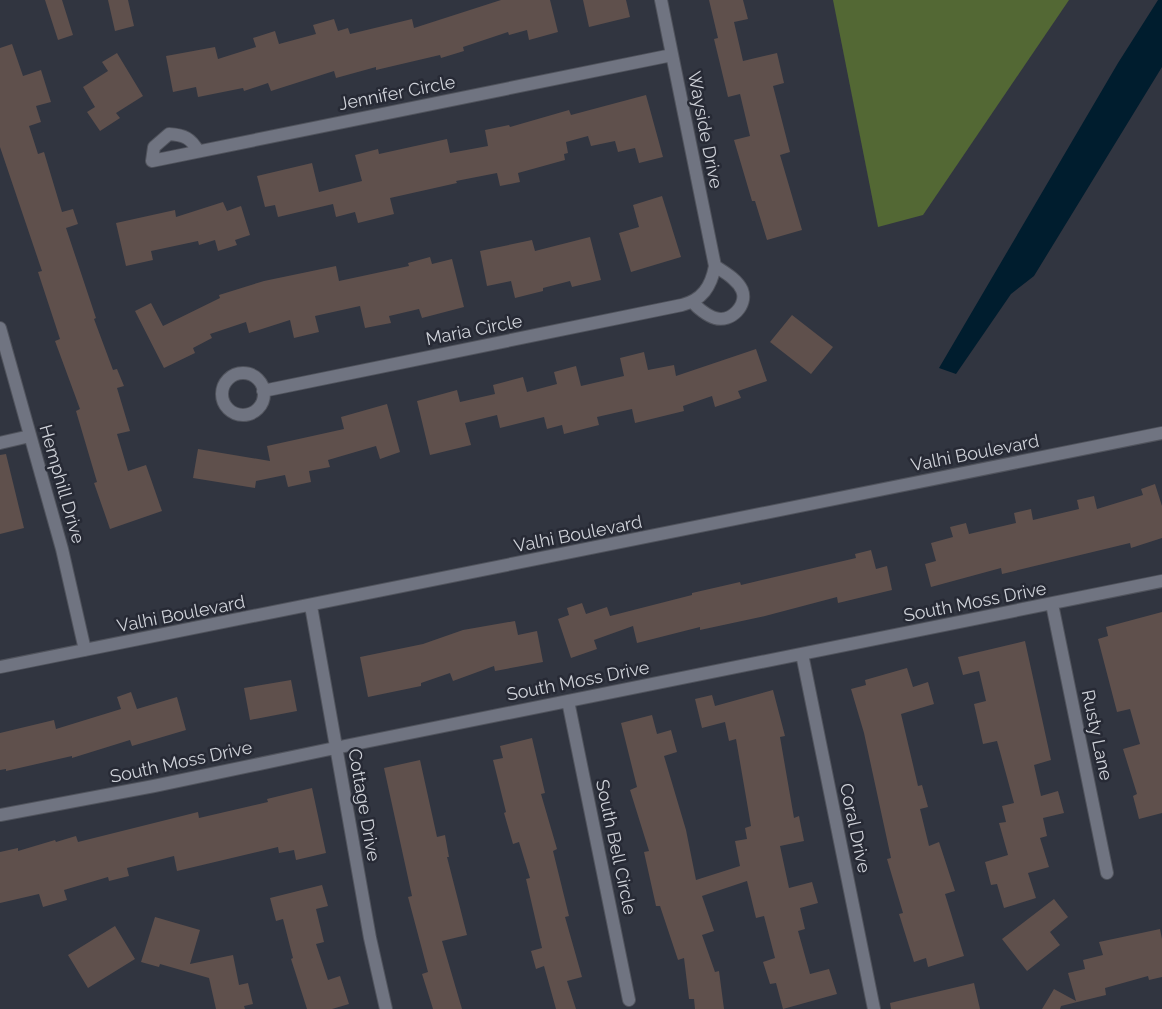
<svg xmlns="http://www.w3.org/2000/svg" width="1162" height="1009" font-family="Raleway,sans-serif">
  <style>
    .green { fill: #536834 }
    .water { fill: #001d2e }
    .building { fill: #5f504c }
    .lines { fill: none; stroke-linecap: round; stroke-linejoin: round }
    .minor-casing { stroke: #50535c; stroke-width: 14 }
    .minor { stroke: #707481; stroke-width: 12 }
    .labels { text-anchor: middle; stroke-width: 5; stroke-linejoin: round; paint-order: stroke }
    .street-label { font-size: 18px; fill: #cfd2d9; stroke: #272a35 }
  </style>
  <rect width="100%" height="100%" fill="#313540"/>
  <!-- green -->
  <path class="green" d="M833 0H1069L923 215 878 227Z"/>
  <!-- water -->
  <path class="water" d="M1158 0H1162V67L1034 276 1011 294 956 374 939 368 1118 63Z"/>
  <!-- building -->
  <path class="building" d="M45 0H62L73 35 58 40Z
    M108 0H128L134 26 115 31Z
    M501 0H550L558 32 529 40 527 30 509 35 508 32 463 47 464 51 441 58 440 55 376 70V67L336 78 334 71 271 91 268 83 244 91 243 88 198 97 196 87 173 92 166 56 215 47 218 59 256 47 253 38 275 31 279 44 316 34 313 25 334 19 338 31 348 28 350 34 412 19 414 28Z
    M583 0H626L630 17 589 27Z
    M709 0H743L748 19 734 22 743 61 777 53 784 83 773 86 790 152 780 155 802 230 767 240 755 201H752L734 140 750 136 740 94 728 97 714 39 718 38Z
    M12 44 23 76 41 70 51 102 36 106 41 122 29 126 38 154 44 152 62 212 73 209 78 224 66 228 96 318 94 319 113 370 117 369 124 386 117 388 130 431 117 434 128 471 146 465 162 511 110 529 94 483 97 482 76 411 80 409 55 341 60 339 38 272 42 271 0 147V48Z
    M117 53 143 96 116 113 120 118 100 131 87 112 95 107 83 87 108 71 102 62Z
    M646 95 663 157 639 163 635 148 618 152 615 141 591 146 588 136 566 142 568 153 564 154 565 160 518 173 520 182 500 186 497 173 456 181 457 183 390 198 394 214 358 223 355 212 336 217 333 204 278 217 275 205 265 207 257 176 312 163 319 192 362 181 355 155 378 149 379 154 447 139 450 153 488 146 485 130 509 125 510 127 569 110 571 115Z
    M662 196 681 257 631 272 619 233 639 227 633 205Z
    M223 202 227 211 241 206 250 235 235 240 237 245 218 251 215 240 199 245 198 241 151 251 153 260 126 266 116 223 175 210 176 217Z
    M590 237 601 280 572 287 570 281 543 288V291L515 298 511 281 487 286 480 251 532 240 535 251Z
    M430 257 432 264 452 259 464 307 422 318 419 309 389 316 391 323 365 328 360 306 315 316 319 332 294 338 290 320 249 333 246 322 210 334 212 338 193 348 195 353 164 368 135 311 151 303 163 326 220 298 219 295 264 281 336 266 339 281 409 266 408 263Z
    M792 315 833 347 811 374 770 342Z
    M756 349 767 381 738 391 741 398 715 407 712 396 683 406 684 411 635 423 632 409 597 417 599 425 564 434 562 425 547 429 544 417 500 428 497 415 465 423 471 445 430 455 417 401 457 390 460 402 495 394 493 385 523 377 527 392 557 384 554 372 576 366 581 386 624 376 620 358 644 352 648 370 674 365 676 376Z
    M387 404 400 452 380 459 376 446 328 460 330 467 309 471 311 482 288 487 285 475 256 481 255 488 193 478 198 449 270 461 267 446 344 429 341 417Z
    M6 454 24 528 0 534V455Z
    M1155 484 1162 506V538L1131 548 1130 543 1002 574 1001 568 931 587 925 564 936 561 931 543 953 537 950 527 966 523 969 534 1016 523 1014 513 1031 509 1033 520 1079 509 1077 500 1094 496 1097 509 1143 495 1141 489Z
    M871 550 876 569 887 566 892 590 838 603 837 597 765 616 700 630V627L637 643 633 626 594 640 597 649 571 658 558 619 569 615 567 608 582 603 586 614 607 607 610 616 692 595V593L740 582 741 585 856 558 855 554Z
    M1162 612V813L1139 819 1133 796 1137 794 1123 749 1140 744 1130 709 1117 712 1098 639 1108 636 1106 627Z
    M515 621 518 635 537 631 543 662 495 671 494 666 453 681 450 673 421 683V686L368 697 360 657 423 644 463 630Z
    M1025 641 1051 760 1034 765 1041 796 1058 791 1064 813 1043 818 1047 836 1040 838 1049 867 1028 873 1036 898 1004 908 997 884 991 885 985 862 1008 855 999 823 1006 822 1002 806 1014 803 997 741 983 744 974 704 986 701 979 671 963 675 958 657Z
    M907 668 913 687 928 682 934 704 901 714 918 786 922 785 928 807 920 809 929 846 939 842 955 891 945 894 964 956 928 967 926 958 914 962 899 914 903 913 887 859 891 858 864 733 851 689 866 685 865 680Z
    M291 680 297 711 250 720 244 688Z
    M773 690 785 736 780 737 794 818 799 816 804 841 780 846 789 888 812 882 818 903 800 908 805 929 798 931 810 974 829 969 837 994 783 1009 776 983 770 984 763 962 775 958 764 916 756 918 747 881 702 896 714 931 702 935 715 972 719 971 724 1009H695L694 999H689L684 958 678 960 660 906H656L644 852 649 851 630 790 637 787 621 723 652 715 657 734 671 730 677 752 664 756 686 830 696 880 740 866 735 841 747 839 745 828 751 826 736 739 729 741 725 722 702 728 695 699 712 695 715 706Z
    M131 692 137 709 177 697 186 730 132 746 130 740 72 758V756L6 771V769L0 770V733L54 720 56 729 121 709 117 697Z
    M532 738 545 793 541 794 557 849 553 851 569 916 565 917 582 977 567 981 576 1009H556L544 966 536 969 531 951 542 948 526 879 530 878 519 842 513 844 504 813 506 812 493 760 503 758 500 746Z
    M420 760 437 837 445 835 449 857H447L467 935 442 941 462 1009H433L422 974 428 972 408 897 412 896 384 768Z
    M312 788 326 853 296 860 294 850 279 853 278 847 177 871 174 856 127 868 129 876 109 881 108 877 64 890 67 900 43 907 39 894 0 903V852L18 848V851L55 840 56 842 76 836 78 842 198 812 199 818 268 802 267 799Z
    M322 885 328 906 316 909 324 942 316 944 328 980 340 976 349 1004 332 1009H307L291 959 293 958 283 919 276 921 270 898Z
    M1054 899 1068 917 1050 932 1060 945 1027 971 1002 939Z
    M155 917 200 930 190 964 233 955 239 985 248 983 253 1004 244 1006 245 1009H216L209 978 160 964 159 967 141 962Z
    M115 926 135 959 88 988 68 955Z
    M1160 929 1162 939V977L1149 980 1148 976 1105 988 1106 995 1061 1006 1060 1009H1042L1054 989 1076 1001 1068 973 1085 969 1083 960 1103 955 1099 942Z
    M974 983 980 1009H891L890 1003Z"/>
  <g class="lines">
    <!-- minor casing -->
    <g class="minor-casing">
      <path id="minor" d="M198 151C191 138 184 135 169 134L154 147 152 161 672 55
        M693 302C697 308 708 316 715 318 731 323 748 305 742 290 737 279 724 272 715 266
        M0 328 62 549 85 650
        M222 394a21 21 0 1 1 42 0a21 21 0 1 1-42 0Z
        M263 391 682 305C702 300 711 287 715 266L661 0
        M0 443 30 436
        M1052 604 1107 873
        M311 606 370 938 386 1009
        M802 654 874 1009
        M0 667 1162 433
        M568 701 629 1000
        M0 815 154 786 335 748 1162 581"/>
    </g>
    <!-- minor -->
    <use href="#minor" class="minor"/>
  </g>
  <g class="labels">
    <!-- street labels -->
    <g class="street-label">
      <text transform="translate(397 93) rotate(-11)" y="6">Jennifer Circle</text>
      <text transform="translate(705 130) rotate(79)" y="6">Wayside Drive</text>
      <text transform="translate(474 330) rotate(-11)" y="6">Maria Circle</text>
      <text transform="translate(975 453) rotate(-11)" y="6">Valhi Boulevard</text>
      <text transform="translate(62 484) rotate(74)" y="6">Hemphill Drive</text>
      <text transform="translate(578 534) rotate(-11)" y="6">Valhi Boulevard</text>
      <text transform="translate(975 602) rotate(-11)" y="6">South Moss Drive</text>
      <text transform="translate(181 614) rotate(-11)" y="6">Valhi Boulevard</text>
      <text transform="translate(578 681) rotate(-11)" y="6">South Moss Drive</text>
      <text transform="translate(1097 735) rotate(78)" y="6">Rusty Lane</text>
      <text transform="translate(181 762) rotate(-12)" y="6">South Moss Drive</text>
      <text transform="translate(364 805) rotate(80)" y="6">Cottage Drive</text>
      <text transform="translate(855 828) rotate(78)" y="6">Coral Drive</text>
      <text transform="translate(616 847) rotate(78)" y="6">South Bell Circle</text>
    </g>
  </g>
</svg>
